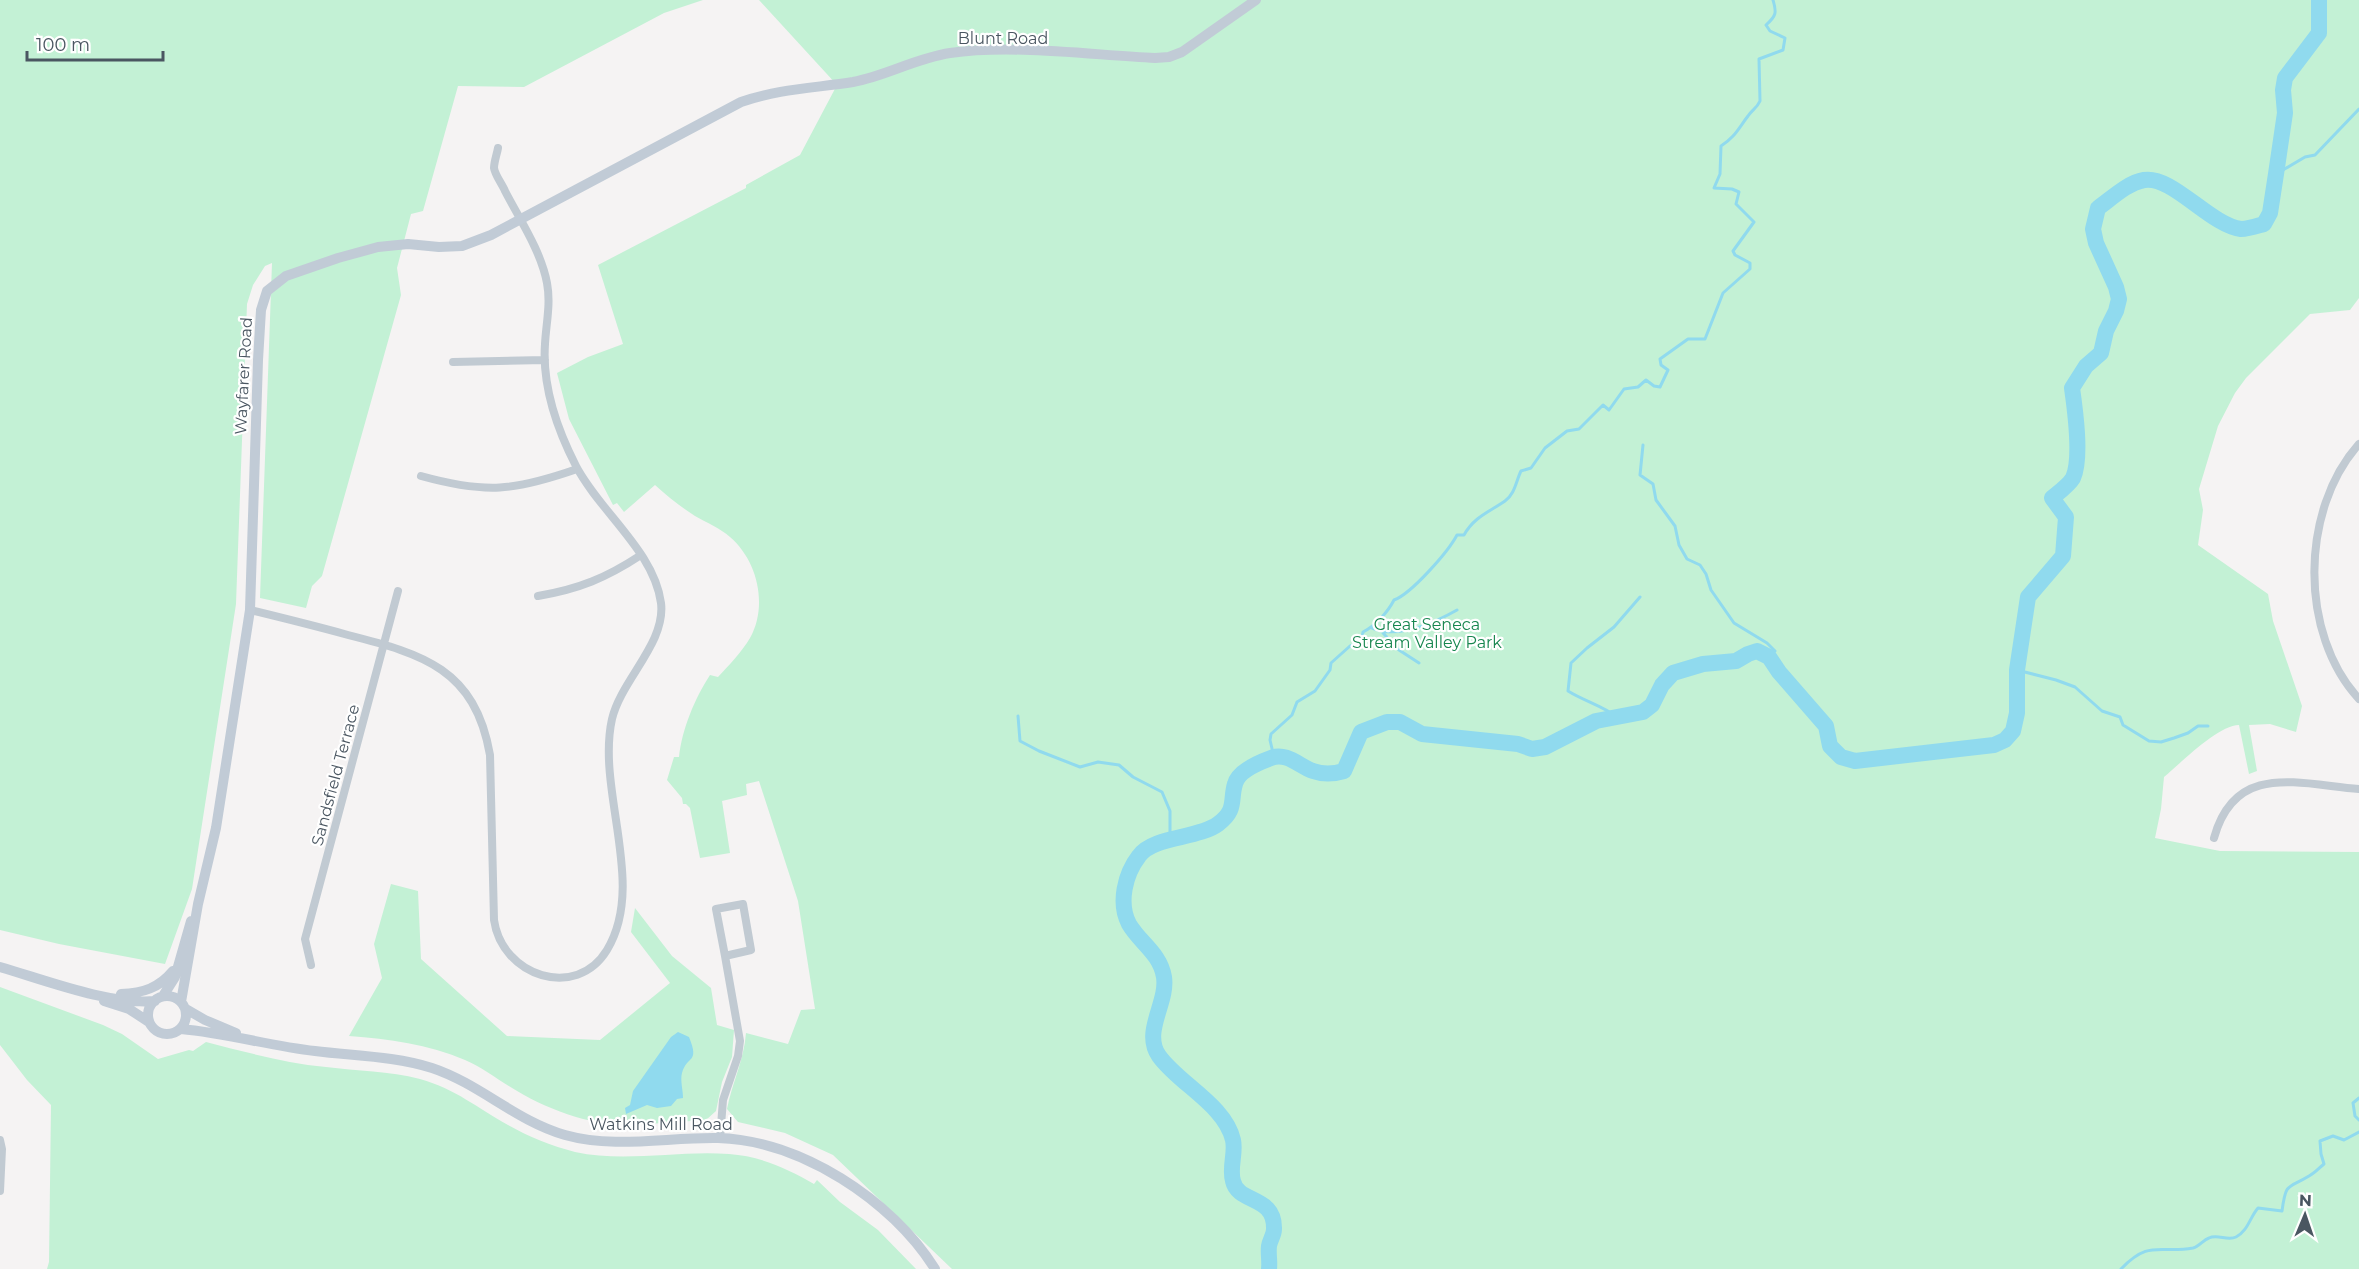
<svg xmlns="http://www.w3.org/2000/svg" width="2359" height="1269" font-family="Montserrat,sans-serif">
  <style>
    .green { fill: #c3f1d5 }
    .water { fill: #90daee }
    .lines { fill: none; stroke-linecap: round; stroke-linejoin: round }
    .stream { stroke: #90daee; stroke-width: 3 }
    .river { stroke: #90daee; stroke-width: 16 }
    .street { stroke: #c1cad2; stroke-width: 8 }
    .secondary { stroke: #c1cbd6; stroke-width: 10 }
    .labels { text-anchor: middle; stroke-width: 4.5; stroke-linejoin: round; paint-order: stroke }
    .street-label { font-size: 16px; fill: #4a5661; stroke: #fff }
    .park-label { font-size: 16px; fill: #17864f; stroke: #fff }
  </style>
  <rect width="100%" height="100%" fill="#f5f3f3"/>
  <!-- green -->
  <path class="green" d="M0 0H703L664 13 524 87 458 86 423 211 411 214 397 268 401 295 322 576 312 586 306 608 260 598 272 263 265 266 253 285 247 304 236 604 192 889 165 964 59 944 0 930Z
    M759 0H2359V298L2350 310 2310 314 2246 378 2235 393 2218 426 2199 489 2203 510 2198 545 2268 594 2273 621 2302 706 2296 732 2270 724 2249 725 2257 771 2249 774 2239 725C2218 725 2181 763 2164 777L2161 809 2155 838 2220 851 2359 852V1269H952L833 1155 785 1133 738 1122 727 1109C732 1083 744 1060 746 1033L788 1044 801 1010 815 1009 798 901 759 781 746 784 747 795 722 801 730 853 700 858 690 808 686 804H683L682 798 667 780 674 757H679C682 729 695 698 710 675L718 677C730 664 741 653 750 638 768 606 758 561 730 537 720 528 707 523 695 516 681 507 668 497 655 485L624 512 617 503 613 505 569 419 557 373 588 357 623 344 598 265 746 188V185L800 155 837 85Z
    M391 884 418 891 421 959 507 1036 600 1040 670 983 631 932 635 908 672 956 711 988 717 1025 734 1030 732 1057 722 1082 716 1111 706 1120C666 1122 622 1129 583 1119 562 1113 542 1105 524 1095 503 1084 486 1069 465 1060 428 1044 389 1039 349 1036L382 978 374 944Z
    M0 987 103 1025 122 1034 158 1059 189 1050 193 1051 206 1042C245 1052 285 1063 326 1067 357 1071 389 1071 420 1079 456 1089 477 1108 508 1125 529 1137 552 1146 575 1152 626 1163 678 1150 729 1154 760 1156 788 1169 814 1184L817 1180 840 1202 878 1230 916 1269H47L49 1262 51 1105 27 1080 0 1045Z"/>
  <!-- water -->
  <path class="water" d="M678 1032 689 1037C700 1064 687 1055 682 1073 680 1080 683 1090 683 1098L677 1099 671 1106 657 1108 647 1105 626 1114 625 1108 630 1105 633 1091 671 1037Z"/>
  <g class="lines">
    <!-- stream -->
    <path class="stream" d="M2276 174 2305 157 2315 155 2359 109
      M1643 445 1640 475 1653 484 1656 500 1675 526 1679 545 1687 559 1700 565 1706 574 1711 590 1734 623 1767 643 1775 651 1769 657
      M1372 628C1398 639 1434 623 1457 610
      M1383 633 1399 650 1419 663
      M2017 670 2056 680 2075 687 2102 711 2120 717 2123 725 2149 741 2161 742 2174 738 2188 733 2198 726H2208
      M1018 716 1020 741 1039 751 1080 767 1098 762 1119 765 1133 777 1162 792 1170 811V841
      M1617 717C1603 706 1584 701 1568 691L1571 663 1587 648 1614 627 1640 597
      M1274 757 1270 740 1271 734 1292 715 1297 702 1315 691 1330 670 1331 663 1350 646 1361 643 1363 632C1375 626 1388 612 1394 600 1411 594 1448 552 1457 535H1464C1474 517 1489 512 1505 501 1515 494 1516 481 1521 471L1531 468 1545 448 1567 431 1579 429 1603 405 1609 410 1624 389 1638 387 1646 380 1654 386 1660 387 1668 370 1661 365 1660 359 1688 339H1705L1723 293 1750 269V263L1735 255 1733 251 1754 222 1736 204 1739 192 1732 189 1714 188 1720 174 1721 146C1735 137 1738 129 1748 116 1752 110 1757 108 1760 101L1759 59 1783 50 1785 38 1770 31 1766 25C1776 16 1777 13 1773 0
      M2359 1098 2353 1103 2355 1116 2359 1120
      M2121 1269C2150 1239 2159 1254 2193 1248 2200 1246 2203 1240 2209 1238 2217 1234 2228 1241 2236 1237 2248 1231 2250 1217 2258 1208L2282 1211C2286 1181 2288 1189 2309 1176 2315 1173 2319 1168 2324 1164L2321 1154 2320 1141 2333 1136 2344 1140 2359 1132"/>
    <!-- river -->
    <path class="river" d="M1269 1269C1270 1261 1268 1254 1269 1246 1270 1240 1274 1235 1274 1229 1275 1195 1238 1204 1233 1181 1229 1168 1236 1153 1233 1140 1225 1105 1179 1084 1159 1056 1142 1032 1168 1003 1164 977 1160 953 1140 943 1129 924 1118 903 1125 874 1139 856 1153 836 1198 839 1218 824 1237 810 1230 800 1235 784 1238 771 1260 762 1271 758 1287 752 1299 766 1313 771 1324 775 1334 774 1344 771L1361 732 1387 722H1400L1422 734 1518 744 1532 749 1545 747 1596 721 1643 712 1652 705 1662 685 1673 673 1703 664 1736 661 1748 654 1757 651 1769 657 1779 672 1826 726 1830 746 1841 757 1855 761 1994 745 2005 740 2013 731 2017 713V670L2028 597 2063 556 2066 517 2052 498C2058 493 2069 485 2073 478 2082 458 2075 409 2072 388L2086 366 2101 353 2106 331 2116 311 2119 299 2116 287 2096 243 2093 229 2098 208C2111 199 2127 183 2144 180 2172 175 2210 225 2241 229 2249 229 2257 226 2264 224L2270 213 2276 174 2285 113 2283 90 2285 78 2319 33V0"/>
    <!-- street -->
    <path class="street" d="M453 362 545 360
      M2359 444C2300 510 2299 634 2359 699
      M421 476C486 494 514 491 577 469
      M538 596C579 589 606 578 641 555
      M250 610C283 618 315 626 348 635 423 654 475 669 490 755L494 920C502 976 576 1001 607 950 647 884 596 791 612 719 621 680 666 643 661 603 654 551 600 512 576 466 557 429 542 387 545 344 546 324 551 304 547 283 541 251 520 220 505 191 502 184 495 175 494 168 494 162 497 154 498 148
      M2214 838C2235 762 2298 784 2359 789
      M311 965 305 939 398 591
      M720 1138 723 1100 738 1056 740 1041 725 956 751 950 743 904 716 909 725 956
      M0 1140 2 1149 0 1191"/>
    <!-- secondary -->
    <path class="secondary" d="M0 967C45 980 109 1005 155 1001
      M121 994C143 993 159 988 173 971
      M148 1015a19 19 0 1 1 38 0a19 19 0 1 1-38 0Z
      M163 996 175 977 191 921
      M104 1001 129 1009 149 1022
      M181 1002 198 904 216 828 250 610 258 360 261 310 267 291 286 276 338 258 378 247 408 244 439 247 462 246 491 235 741 102C778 89 815 88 853 82 886 76 916 58 950 53 1013 44 1091 55 1155 58L1169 57 1182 52 1256 0
      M186 1009 205 1020 236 1033
      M181 1029C227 1033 270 1046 315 1051 354 1056 394 1056 432 1068 480 1084 516 1121 565 1135 615 1149 667 1137 718 1138 800 1140 892 1200 935 1269"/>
  </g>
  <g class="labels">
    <!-- street labels -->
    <g class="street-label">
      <text x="1003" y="44">Blunt Road</text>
      <text transform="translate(243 376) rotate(-87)" y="6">Wayfarer Road</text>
      <text transform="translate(335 775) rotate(-75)" y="6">Sandsfield Terrace</text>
      <text x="661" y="1130">Watkins Mill Road</text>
    </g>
    <!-- park labels -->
    <g class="park-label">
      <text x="1427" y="630">Great Seneca<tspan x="1427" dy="18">Stream Valley Park</tspan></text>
    </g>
  </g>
  <!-- north arrow -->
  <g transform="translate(2305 1215) rotate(2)" stroke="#ffffff" stroke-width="4.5" paint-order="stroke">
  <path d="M0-4.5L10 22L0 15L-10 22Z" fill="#4a5661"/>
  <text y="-9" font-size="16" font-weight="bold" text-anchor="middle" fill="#4a5661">N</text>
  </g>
  <!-- scale -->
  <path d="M27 51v9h136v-9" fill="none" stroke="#4a5661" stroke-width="3"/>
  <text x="36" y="51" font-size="18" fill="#4a5661" stroke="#ffffff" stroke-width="4.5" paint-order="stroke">100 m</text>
</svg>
